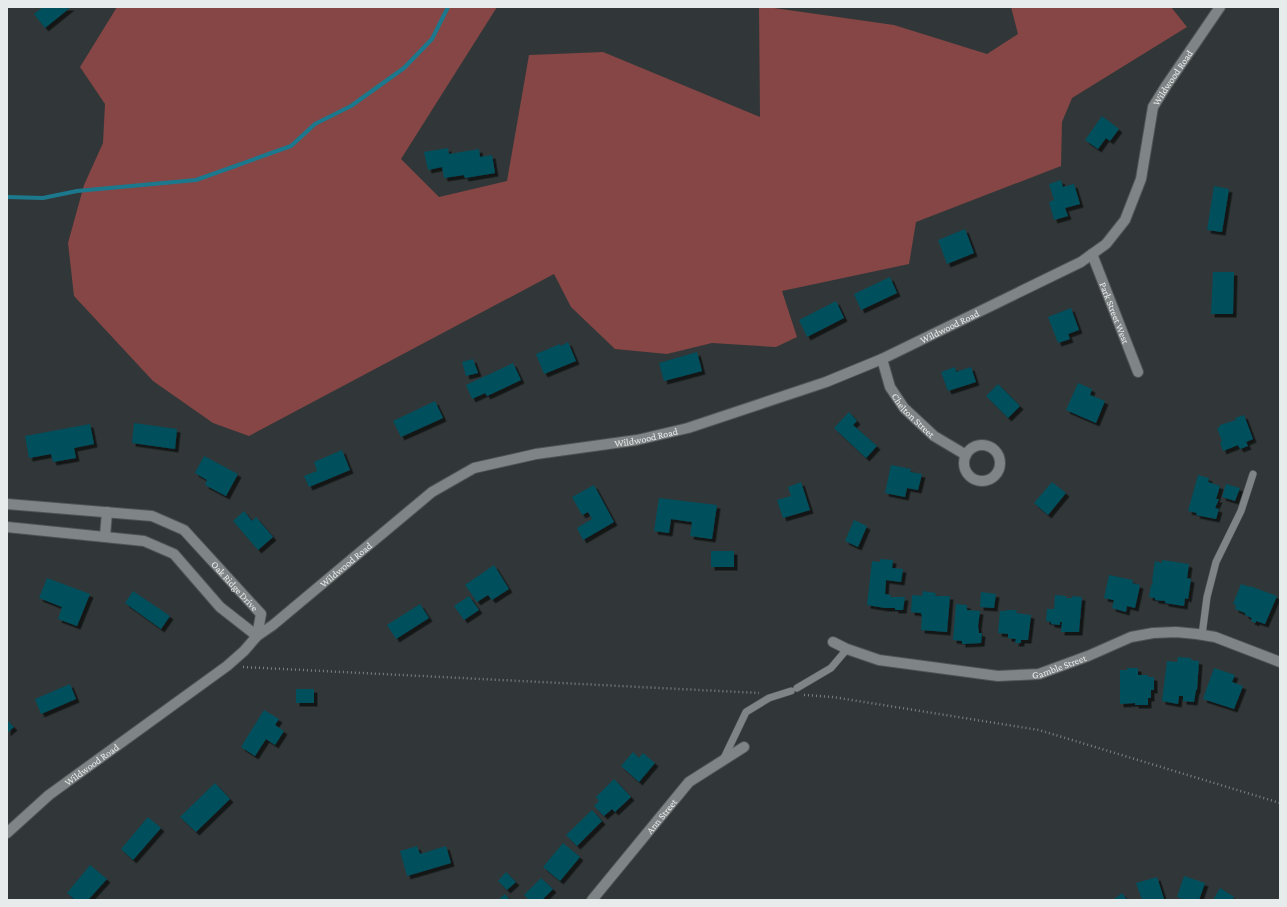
<svg xmlns="http://www.w3.org/2000/svg" width="1287" height="907" font-family="'Crimson Pro',serif">
  <style>
    .forest { fill: #854645 }
    .lines { fill: none; stroke-linecap: round; stroke-linejoin: round }
    .stream { stroke: #1c798d; stroke-width: 4 }
    .building { fill: #004f5d; filter: url(#shadow) }
    .service-casing { stroke: #4f5355; stroke-width: 8 }
    .minor-casing { stroke: #4f5355; stroke-width: 12 }
    .tertiary-casing { stroke: #4f5355; stroke-width: 12 }
    .path { stroke: #7d8283; stroke-width: 2.5; stroke-dasharray: 1 3; stroke-linecap: butt }
    .service { stroke: #7f8586; stroke-width: 7 }
    .minor { stroke: #7f8586; stroke-width: 10 }
    .tertiary { stroke: #7f8586; stroke-width: 10 }
    .labels { text-anchor: middle; stroke-width: 3; stroke-linejoin: round; paint-order: stroke }
    .street-label { font-size: 10px; fill: #e8ebec; stroke: #282d2e }
  </style>
  <defs>
    <filter id="shadow"><feDropShadow dx="3.5" dy="3.5" stdDeviation="0" flood-color="#0009"/></filter>
  </defs>
  <rect width="100%" height="100%" fill="#313738"/>
  <!-- forest -->
  <path class="forest" d="M117 7H497L401 159 439 197 507 181 529 55 603 52 760 117 759 7H767L894 25 987 54 1018 34 1011 7H1171L1187 27 1072 98 1062 122 1061 166 916 222 909 264 782 291 797 337 776 347 712 343 667 354 615 349 571 307 554 274 249 436 213 423 153 381 74 296 68 243 84 185 103 143 105 104 80 67Z"/>
  <g class="lines">
    <!-- stream -->
    <path class="stream" d="M7 197 43 198 77 191 196 180 291 146 315 124 351 106 404 68 432 39 448 7"/>
  </g>
  <!-- building -->
  <path class="building" d="M43 7H71L45 28 34 14Z
    M1102 116 1119 129 1110 141 1106 138 1098 149 1085 140Z
    M448 148 449 154 479 149 480 157 492 155 495 173 465 178 464 175 444 178 442 167 428 170 424 152Z
    M1061 180 1063 187 1074 184 1080 204 1065 208 1068 216 1054 220 1049 202 1054 200 1049 184Z
    M1214 186 1229 189 1222 232 1207 230Z
    M965 229 974 253 947 264 938 240Z
    M1213 272H1234L1233 314H1211Z
    M890 277 897 293 861 310 854 294Z
    M836 301 844 318 807 337 799 320Z
    M1071 308 1079 330 1068 334 1070 339 1058 343 1048 317Z
    M568 342 576 361 544 374 536 354 560 344 561 346Z
    M697 352 702 371 664 381 659 363Z
    M473 359 478 373 466 376 462 362Z
    M513 363 521 380 487 396 485 393 472 399 466 385Z
    M955 367 956 372 971 367 976 382 948 391 941 372Z
    M1078 383 1092 389 1090 395 1105 401 1096 423 1066 410Z
    M998 384 1020 406 1008 418 986 396Z
    M435 401 443 418 401 437 393 421Z
    M849 412 857 421 853 425 877 446 866 458 834 428Z
    M1244 415 1253 439 1246 442 1248 446 1240 449 1238 445 1223 451 1220 442 1222 441 1217 428 1220 427V425L1236 420 1235 418Z
    M134 423 177 429 175 449 132 443Z
    M90 424 94 444 74 448 76 458 53 462 51 454 29 458 25 436Z
    M342 450 350 470 309 487 304 476 317 471 314 462Z
    M204 456 238 474 226 496 205 485 207 480 195 473Z
    M891 465 911 469 910 472 922 474 918 490 907 488 905 497 885 493Z
    M1198 475 1209 478 1208 482 1220 486 1216 499H1219L1215 508 1219 509 1216 519 1196 515 1197 513 1188 511Z
    M801 482 810 510 783 518 777 500 791 496 788 487Z
    M1052 482 1066 493 1048 515 1034 503Z
    M1226 484 1240 488 1235 501 1222 497Z
    M594 485 614 522 583 540 577 528 592 519 588 512 582 515 572 497Z
    M659 498 717 505 712 539 690 536 692 522 671 519 669 533 654 531Z
    M244 511 252 521 256 517 273 537 258 550 233 521Z
    M854 520 867 526 858 547 845 541Z
    M711 551H734V567H711Z
    M880 559 893 560 892 568 903 569 901 582 886 580 885 594 891 595 890 597H905L903 610H895V608H885L867 605 872 561 880 562Z
    M1162 560 1189 564 1187 578 1191 579 1188 599 1185 598 1184 606 1165 603V601L1155 600V598L1149 597 1151 585H1152L1153 581H1152L1155 561 1162 563Z
    M494 565 509 589 492 600 488 595 477 602 465 585Z
    M1109 575 1133 580 1132 583 1140 585 1135 608 1127 606 1126 612 1112 608 1114 600 1104 598Z
    M47 578 90 594 77 626 58 619 62 607 39 598Z
    M1241 584 1250 587V586L1277 596 1265 624 1256 621V623L1251 621 1252 618 1245 615V613L1235 609 1236 605 1233 604Z
    M133 591 170 616 161 629 125 603Z
    M923 591 936 593 935 596H950L947 632 921 630 922 615H921V613L911 612 912 595 922 596Z
    M981 592 996 594 994 608 980 607Z
    M1055 595 1066 596V598H1072V596L1082 597 1079 632H1061L1062 622H1060V625L1051 624V622L1046 621 1047 609H1054Z
    M469 596 479 610 464 620 454 606Z
    M420 604 429 618 396 639 387 625Z
    M956 604 967 605V610L980 611 978 626 979 633H982L981 643 962 644V641L953 640Z
    M1006 610H1017L1016 613 1031 615 1028 640H1021V643H1015L1016 639 1008 638V634L998 633 1000 611H1006Z
    M1178 657 1191 658V660L1199 661 1197 690H1196L1194 702 1183 701V696H1179L1178 704 1162 701 1167 661 1177 662Z
    M1127 668H1138V675H1148V677H1154V690H1151V698H1148V705H1135V703L1120 704V670H1127Z
    M1214 668 1235 675 1232 682 1243 686 1234 709 1203 699Z
    M70 684 76 699 41 714 35 699Z
    M296 689H314V703H296Z
    M264 710 279 719 275 725 284 731 275 745 266 739 255 756 241 747Z
    M7 720 14 727 7 733Z
    M633 752 639 758 643 753 655 763 639 782 621 766Z
    M614 779 631 797 615 812 612 809 604 816 594 806 599 801 596 797Z
    M215 783 230 799 196 832 180 817Z
    M592 810 602 821 577 846 566 835Z
    M148 817 161 828 133 860 121 849Z
    M563 843 580 857 560 881 543 867Z
    M417 846 420 854 446 846 451 863 407 876 400 851Z
    M90 865 107 879 88 900H75L67 893Z
    M506 872 516 882 507 890 498 881Z
    M1184 876 1205 883 1199 900H1185L1177 897Z
    M1157 877 1164 899 1142 900 1136 883Z
    M541 878 553 889 542 900H529L524 895Z
    M1220 888 1234 897 1233 900H1213Z
    M1122 893 1127 900H1113Z
    M505 894 510 900H498Z"/>
  <g class="lines">
    <!-- service casing -->
    <g class="service-casing">
      <path id="service" d="M1202 635 1207 597 1216 562 1241 511 1253 474
        M797 688 831 668 847 649
        M723 760 746 712 769 698 791 691"/>
    </g>
    <!-- minor casing -->
    <g class="minor-casing">
      <g id="minor">
        <path id="s1" d="M1092 254 1138 372"/>
        <path id="s2" d="M882 359 890 387 904 408 934 436 966 455"/>
        <circle cx="982" cy="463" r="18"/>
        <path id="s3" d="M7 504 152 516 184 530 261 614 257 636 220 607 174 554 144 541 7 527"/>
        <path d="M105 536 107 512"/>
        <path id="s4" d="M833 642 847 649 879 660 998 676 1039 674 1088 656 1131 637 1153 633 1176 632 1197 634 1215 637 1280 662"/>
        <path id="s5" d="M592 900 689 782 744 747"/>
      </g>
    </g>
    <!-- tertiary casing -->
    <g class="tertiary-casing">
      <g id="tertiary">
        <path id="s6" d="M7 833 49 795 227 666 244 651 257 636 273 625 432 492 474 468 536 454 637 440 688 428 826 382 882 359 1081 262 1106 244 1125 220 1141 179 1153 107 1166 86 1220 7"/>
      </g>
    </g>
    <!-- path -->
    <path class="path" d="M243 667 759 693
      M804 695 833 697 1039 730 1280 803"/>
    <!-- service -->
    <use href="#service" class="service"/>
    <!-- minor -->
    <use href="#minor" class="minor"/>
    <!-- tertiary -->
    <use href="#tertiary" class="tertiary"/>
  </g>
  <g class="labels">
    <!-- street labels -->
    <g class="street-label">
      <text dy="4" stroke="none"><textPath href="#s6" startOffset="1453">Wildwood Road</textPath></text>
      <text dy="4" stroke="none"><textPath href="#s1" startOffset="63">Park Street West</textPath></text>
      <text dy="4" stroke="none"><textPath href="#s6" startOffset="1093">Wildwood Road</textPath></text>
      <text dy="4" stroke="none"><textPath href="#s2" startOffset="66">Chelton Street</textPath></text>
      <text dy="4" stroke="none"><textPath href="#s6" startOffset="769">Wildwood Road</textPath></text>
      <text dy="4" stroke="none"><textPath href="#s6" startOffset="433">Wildwood Road</textPath></text>
      <text dy="4" stroke="none"><textPath href="#s3" startOffset="256">Oak Ridge Drive</textPath></text>
      <text dy="4" stroke="none"><textPath href="#s4" startOffset="232">Gamble Street</textPath></text>
      <text dy="4" stroke="none"><textPath href="#s6" startOffset="109">Wildwood Road</textPath></text>
      <text dy="4" stroke="none"><textPath href="#s5" startOffset="109">Ann Street</textPath></text>
    </g>
  </g>
  <!-- border -->
  <rect width="1287" height="907" fill="none" stroke="#e8ebec" stroke-width="16"/>
</svg>
